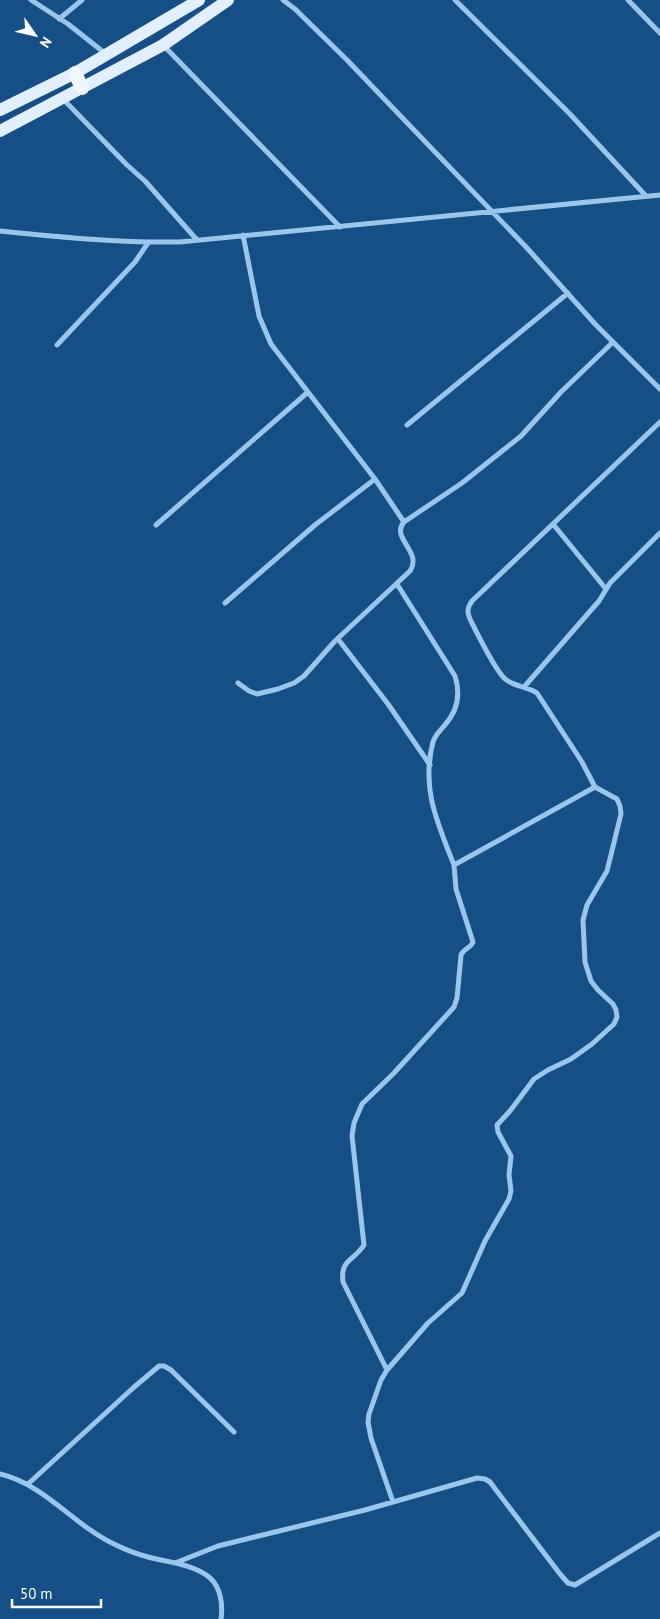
<svg xmlns="http://www.w3.org/2000/svg" width="660" height="1619" font-family="'PT Sans',sans-serif">
  <style>
    .lines { fill: none; stroke-linecap: round; stroke-linejoin: round }
    .minor { stroke: #9ac6ee; stroke-width: 5 }
    .primary { stroke: #e1efff; stroke-width: 12 }
    .trunk { stroke: #f0f7ff; stroke-width: 14 }
  </style>
  <rect width="100%" height="100%" fill="#154f85"/>
  <g class="lines">
    <!-- minor -->
    <path class="minor" d="M31 0 68 24 106 54
      M283 0 295 9 347 60 527 248 595 324 660 389
      M455 0 569 113 646 196
      M628 0 660 33
      M59 19 82 0
      M164 46 340 227
      M63 99 127 165 145 181 197 240
      M0 231C60 237 119 243 180 242L660 195
      M243 235 259 316 271 344 375 479 404 522
      M57 345 135 262 148 243
      M407 425 568 293
      M553 524 606 589
      M156 525 308 392
      M397 584 455 676C461 695 458 711 444 726 440 731 435 735 433 742 421 788 437 822 454 865L595 787
      M225 603 315 525 375 479
      M338 639 388 704 430 765
      M238 683 249 691 257 694 278 689 294 683 304 676 335 641 410 571C423 552 390 538 404 522L462 483 521 436 561 392 613 342
      M524 687 599 601 610 583 660 533
      M387 1370 343 1282C340 1259 354 1261 364 1245L352 1136 354 1123 362 1104 394 1073 454 1007 457 998 461 955C464 948 471 948 473 942L456 889 454 865
      M0 1474C46 1485 74 1526 116 1545 126 1550 137 1554 148 1557 167 1562 193 1564 209 1577 221 1587 223 1605 221 1619
      M28 1484 133 1388 159 1366H164L171 1370 234 1432
      M393 1502 371 1438 368 1422 369 1414 381 1380 387 1370 428 1323 462 1293 485 1241 509 1199 511 1191 509 1175 511 1156 498 1132 497 1125 510 1111 534 1079 548 1070 571 1059 592 1044 614 1024 617 1017 616 1010 613 1004 598 990 591 981 585 962 583 920 587 905 607 871 621 814 620 806 617 799 595 787 582 762 537 693C527 686 513 687 504 678 493 666 478 635 470 619 467 612 467 608 472 601L660 422
      M175 1563 218 1546 365 1510 477 1478 485 1479 490 1482 560 1574 568 1583 575 1585 660 1533"/>
    <!-- primary -->
    <path class="primary" d="M0 110 75 73 199 0
      M0 131 163 45 228 0"/>
    <!-- trunk -->
    <path class="trunk" d="M75 73 82 88"/>
  </g>
  <!-- north arrow -->
  <g transform="translate(35 35) rotate(124)" stroke="#154f85" stroke-width="4" paint-order="stroke">
  <path d="M0-4L9 19L0 12L-9 19Z" fill="#ffffff"/>
  <text y="-8" font-size="14" font-weight="bold" text-anchor="middle" fill="#ffffff">N</text>
  </g>
  <!-- scale -->
  <path d="M12 1599v8h89v-8" fill="none" stroke="#ffffff" stroke-width="2.5"/>
  <text x="20" y="1599" font-size="15" fill="#ffffff" stroke="#154f85" stroke-width="4" paint-order="stroke">50 m</text>
</svg>
